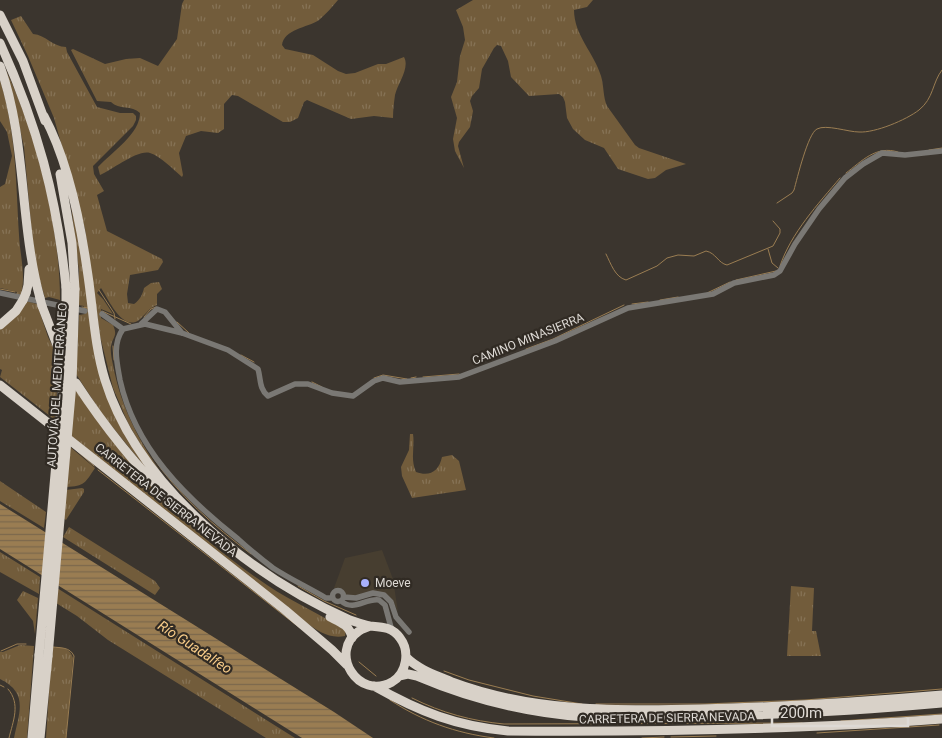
<svg xmlns="http://www.w3.org/2000/svg" width="942" height="738" font-family="Roboto,sans-serif">
  <style>
    .built { fill: #473e30 }
    .grass { fill: url(#grass-tufts) }
    .water { fill: url(#water-rules) }
    .lines { fill: none; stroke-linecap: round; stroke-linejoin: round }
    .stream { stroke: #9a7d52; stroke-width: 1 }
    .minor { stroke: #7a7874; stroke-width: 5.5 }
    .highway { stroke: #d8d1c8; stroke-width: 9 }
    .highway-bridge { stroke: #d8d1c8; stroke-width: 9 }
    .poi-dot { fill: #a8b0fc; stroke: #312b24; stroke-width: 2 }
    .labels { text-anchor: middle; stroke-width: 4.5; stroke-linejoin: round; paint-order: stroke }
    .street-label { font-size: 12px; fill: #ddd9d4; stroke: #312b24 }
    .poi-label { font-size: 12px; fill: #ddd9d4; stroke: #312b24; text-anchor: start }
    .water-label { font-size: 14px; font-style: italic; fill: #f9cd89; stroke: #312b24 }
  </style>
  <defs>
    <pattern id="grass-tufts" width="24" height="20" patternUnits="userSpaceOnUse" patternTransform="scale(1.25)"><rect width="24" height="20" fill="#725c3b"/><path d="M3 7l-1-3M5 7V3M7 7l1-3M15 17l-1-3M17 17v-4M19 17l1-3" fill="none" stroke="#867356"/></pattern>
    <pattern id="water-rules" width="6" height="5" patternUnits="userSpaceOnUse" patternTransform="scale(1.25)"><rect width="6" height="5" fill="#9a7d52"/><path d="M0 2.5h6" fill="none" stroke="#7b684c"/></pattern>
  </defs>
  <rect width="100%" height="100%" fill="#3b352e"/>
  <!-- built -->
  <path class="built" d="M382 550 393 579 398 612 392 599 379 592 355 597 346 596 342 589 334 588 345 558Z"/>
  <!-- grass -->
  <path class="grass" d="M184 0H338C332 7 326 14 319 20 307 28 284 29 282 45L285 49 313 55 338 71 346 74 355 73 378 64H386L404 57C410 68 398 83 395 95 394 102 393 110 393 118L374 116 351 119 307 100 304 102 298 118 290 122H283L238 96 232 95 224 104V129L218 133 201 131 186 136 179 153 183 175 182 177C174 170 160 156 150 153 138 149 112 170 100 175L98 167C112 152 140 134 140 113 132 105 119 110 111 102L97 101 71 50 73 49 105 64 126 59 140 58 158 66 177 39 182 4Z
    M473 0H593L587 7 574 10C574 35 594 53 601 76 604 86 603 97 607 106L635 145 639 148 686 164 666 170 655 178 648 179 618 169 604 148 585 140 573 129 567 118 565 102 563 97 559 94 529 96 511 77 508 61 501 46 497 45 494 48 482 69 479 88 472 96 470 101 473 111 470 127 459 142 458 146 464 168 455 151 453 139 457 118 451 97 457 82 460 56 465 40 463 27 456 10Z
    M21 16 33 34C46 35 53 47 66 47L67 52 97 107 120 113H133L136 116V120L133 126 93 166 94 174 104 191 97 195 107 231 162 259 163 262 158 270 130 275 127 294 128 303 134 304C139 301 143 294 144 288L151 283 159 282 162 289 157 294V305C149 308 146 314 139 320 122 332 108 298 101 288L97 293 103 299 113 314 101 309V318L113 325C118 336 113 336 111 346 110 352 112 360 113 365 121 408 140 443 165 478L144 451 128 423 113 388 100 336 85 229 77 200 54 118 28 56 11 20Z
    M3 64C36 131 60 226 60 300L49 297 45 298 37 271 32 235 24 147 15 107Z
    M0 80C16 130 16 183 19 235 20 256 26 274 21 295L16 294 17 292 0 288V187L5 184 12 156 7 132 0 121Z
    M71 205 80 242 95 356 149 472 102 414 76 374 79 315 85 314 84 306 78 305 79 271Z
    M26 301 37 304 48 337 59 359 55 420 0 377 2 370 0 369V328Z
    M75 387C125 466 189 533 267 585 292 602 321 614 346 631L345 636C329 639 318 631 305 622L70 435Z
    M410 434H413C415 447 410 459 416 472 430 477 439 471 442 457L452 455 459 461 466 490 412 498 402 476 401 467 409 450Z
    M69 446 95 468C85 483 85 486 66 487Z
    M0 481 46 512 44 528 0 501Z
    M82 488 84 489V492L66 520 63 518 66 490Z
    M69 527 155 581 160 588 155 595 63 537Z
    M0 552 40 577 39 594 0 572Z
    M791 586 814 588 812 631H816L821 656H787Z
    M57 588 295 738H266L108 640 77 616 56 603Z
    M23 591 38 598 35 634 33 621 17 600Z
    M20 645 34 646 27 738H14C19 713 29 693 0 679V652H3Z
    M52 647C61 648 70 647 73 658L66 738H46Z"/>
  <!-- water -->
  <path class="water" d="M0 504 334 712 373 738H302L0 549Z"/>
  <g class="lines">
    <!-- stream -->
    <path class="stream" d="M929 150 942 148
      M846 173C862 161 876 145 898 152
      M777 203 792 193 794 190C797 179 808 133 817 129 826 124 848 132 859 132 875 133 906 120 919 110 934 98 932 83 942 70
      M768 249 772 263 778 268
      M606 254C611 264 615 277 626 280L657 266 667 258 678 255 694 256 706 251C716 253 718 263 727 265L773 246 780 233V229L773 221
      M780 266C791 233 818 204 840 178
      M736 280 776 271
      M0 289 15 292
      M99 290 114 313 115 319
      M707 293 730 282
      M660 300 678 297
      M632 304 648 302
      M82 307 88 308
      M102 311 131 324
      M144 317 151 309 156 307
      M177 322 189 333
      M113 346 114 360
      M526 349 553 339 624 305
      M241 355 254 362
      M423 377 459 374
      M374 378 383 375 407 379
      M411 378 416 377
      M312 382 322 387
      M76 450 94 466
      M152 456C178 495 214 526 251 554
      M98 470 300 628
      M298 586 324 601 356 615
      M53 647C61 648 70 647 74 656L66 738
      M1 651 17 644H26
      M359 662 376 676
      M444 671 469 680 533 696 582 704
      M0 685 4 687
      M8 689C21 704 13 721 9 738
      M412 698C442 713 472 721 504 724L802 723
      M390 700C422 721 455 733 494 738
      M596 704H705L805 700 942 689
      M841 721 942 714
      M817 733 939 725
      M671 737 716 736
      M642 738 664 737"/>
    <!-- minor -->
    <path class="minor" d="M0 293 85 311
      M102 314 123 329
      M141 324 157 309 165 312 182 333
      M123 329 145 324 182 333 228 350 258 369C261 379 259 389 268 396L295 384H308L332 393 353 396 374 381 383 378 400 382 459 377 555 341 628 308 713 294 734 283 774 275 780 271 795 244 819 209 845 178 863 164 882 153 905 155 942 151
      M123 329C112 344 117 363 120 380 135 448 185 497 238 539 249 549 261 559 273 568 290 579 309 588 326 598H333
      M332.5 596a5.5 5.5 0 1 1 11 0a5.5 5.5 0 1 1-11 0Z
      M344 597 356 598 373 593 384 595 391 602 396 617 409 632
      M341 601C354 612 365 598 379 600L385 605 392 631"/>
    <!-- highway -->
    <path class="highway" d="M0 15 23 61 45 121
      M0 43C37 124 57 198 66 287
      M0 66C27 141 19 222 40 298
      M44 116C67 159 80 220 87 269 93 306 94 344 105 380 122 435 156 479 197 518 241 560 295 596 350 620 356 622 364 625 370 626 382 627 392 627 400 638 410 651 407 673 392 682 358 701 328 652 359 631 362 629 366 628 370 626
      M60 174 72 243 75 289
      M26 293 28 285 29 269
      M42 306 60 353
      M0 325 16 311 23 300
      M76 383C104 426 136 466 173 503
      M0 385 285 610 332 650 347 665
      M330 617C340 622 350 625 352 638
      M406 657C419 670 436 675 452 682 532 712 616 711 700 709 781 707 861 702 942 695
      M399 676 408 674 417 676C471 699 527 713 586 717 625 719 665 717 704 716 783 715 863 710 942 703
      M374 686C420 712 456 726 508 731 653 732 797 730 942 719
      M32 738 39 655
      M40 738 48 656"/>
    <!-- highway-bridge -->
    <path class="highway-bridge" d="M40 298 42 306
      M23 300 26 293
      M39 655 64 373 66 342V287
      M48 656 72 383 75 289"/>
  </g>
  <!-- markers -->
  <circle class="poi-dot" cx="365" cy="583" r="5"/>
  <g class="labels">
    <!-- street labels -->
    <g class="street-label">
      <text transform="translate(528 339) rotate(-22)" y="4">CAMINO MINASIERRA</text>
      <text transform="translate(57 385) rotate(-86)" y="4">AUTOVÍA DEL MEDITERRÁNEO</text>
      <text transform="translate(166 500) rotate(38)" y="4">CARRETERA DE SIERRA NEVADA</text>
      <text transform="translate(667 718) rotate(-1)" y="4">CARRETERA DE SIERRA NEVADA</text>
    </g>
    <!-- poi labels -->
    <g class="poi-label">
      <text x="375" y="587">Moeve</text>
    </g>
    <!-- water labels -->
    <g class="water-label">
      <text transform="translate(195 647) rotate(33)" y="5">Río Guadalfeo</text>
    </g>
  </g>
  <!-- scale -->
  <path d="M772 718v8h136v-8" fill="none" stroke="#ddd9d4" stroke-width="2.5"/>
  <text x="780" y="718" font-size="15" fill="#ddd9d4" stroke="#312b24" stroke-width="4" paint-order="stroke">200 m</text>
</svg>
